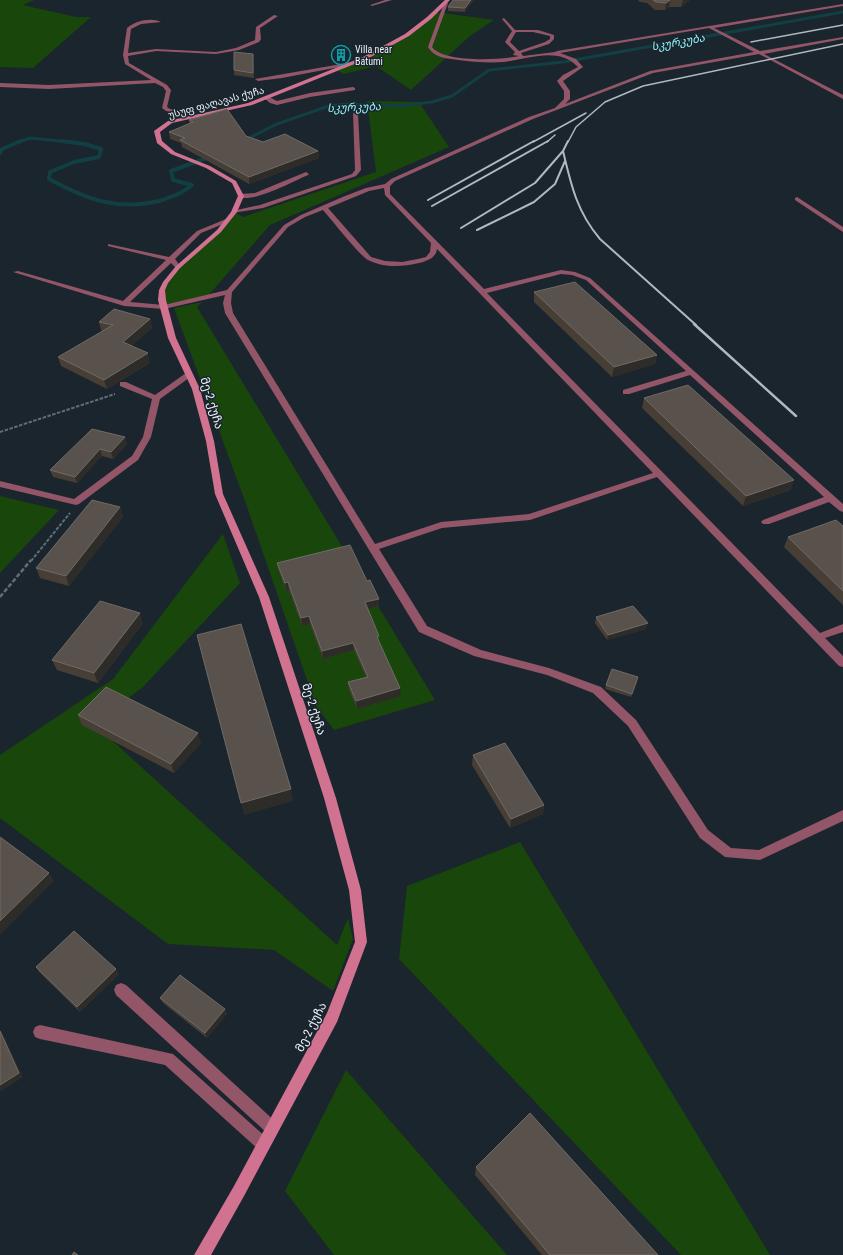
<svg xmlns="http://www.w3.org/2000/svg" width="843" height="1255" font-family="'Roboto Condensed','Noto Sans Georgian',sans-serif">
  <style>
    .green { fill: #19460b }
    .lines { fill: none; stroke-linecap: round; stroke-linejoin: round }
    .stream-far1 { stroke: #113f43; stroke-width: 3 }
    .stream { stroke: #113f43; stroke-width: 4 }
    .path-far1 { stroke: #636d74; stroke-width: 2; stroke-dasharray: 3.5 1.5; stroke-linecap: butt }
    .path { stroke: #636d74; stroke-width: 2.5; stroke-dasharray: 4.5 2; stroke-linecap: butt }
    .lane { fill: #925668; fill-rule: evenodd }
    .street { fill: #925668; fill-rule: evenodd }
    .secondary { fill: #d17290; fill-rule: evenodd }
    .rail-far2 { stroke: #b0b9bf; stroke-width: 1.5 }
    .rail-far1 { stroke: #b0b9bf; stroke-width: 2 }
    .rail { stroke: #b0b9bf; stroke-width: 2.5 }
    .wall { fill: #473e36 }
    .shaded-wall { fill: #2e2c29 }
    .building { fill: #59514b; stroke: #706b66 }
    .labels { text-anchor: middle; stroke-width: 3; stroke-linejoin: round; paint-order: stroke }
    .far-poi-label { font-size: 10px; fill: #ecf4f9; stroke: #1a252d; text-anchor: start }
    .far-street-label { font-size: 10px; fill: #ecf4f9; stroke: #1a252d }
    .far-water-label { font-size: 11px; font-style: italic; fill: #96f6ff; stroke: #1a252d }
    .street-label { font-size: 12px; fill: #ecf4f9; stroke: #1a252d }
  </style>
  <rect width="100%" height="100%" fill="#1a252d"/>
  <!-- green -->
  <path class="green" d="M0 0H34L23 5 76 17H91L33 68 0 67Z
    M436 12 494 20 470 36 411 90 376 66 344 74 336 70 387 47Z
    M367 101 419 102 449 147 270 225 206 298 164 307 165 283 178 267 219 231 234 212 243 217 376 172Z
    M202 302 197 307 435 700 334 730 316 706 246 504 174 308Z
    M0 496 59 510 0 573Z
    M223 534 240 583 143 687 94 724 337 945 348 918 353 939 333 991 274 950 168 944 0 818V755L113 679Z
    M520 842 770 1255H681L399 959 407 886Z
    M346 1070 507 1255H334L285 1191Z"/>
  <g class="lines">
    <!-- stream-far1 -->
    <path class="stream-far1" d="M243 141 277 124 329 106 347 104 399 106 432 102 452 96 489 70 563 62 843 12
      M19 142 30 138 70 142"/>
    <!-- stream -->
    <path class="stream" d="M61 141 85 144 101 149 99 157 74 162 50 172 49 179C86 199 116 211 159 201 171 197 182 194 192 185L173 180 171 171 212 156
      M0 153 2 149 21 141"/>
    <!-- path-far1 -->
    <path class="path-far1" d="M0 432 115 394
      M31 561 70 513"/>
    <!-- path -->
    <path class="path" d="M0 597 31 560"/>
    <!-- lane -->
    <path class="lane" d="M446 2 448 3 432 47C444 63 500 60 519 56L513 55 515 52 505 42 512 31 502 19 504 18 515 30H538L554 35V39L549 44 521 53 523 56 555 52 557 51 843 4V6L714 28 760 51 843 37V39L764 54 843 95V99L759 54 653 73 533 119 395 181 390 186V194L484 289 561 270 575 272 590 278 843 504V512L840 511 829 502 769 524H763L761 522 763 520 824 497 690 375 629 394H623V390L686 371 586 280 572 275 561 274 487 293 820 633 843 624V632L825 638 843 656V667L839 666 657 477 530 520 442 528 379 549 427 626 481 650 549 668 601 687 636 720 708 830 731 848 759 850 843 810V821L760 860 725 857 700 838 628 726 593 693 547 675 474 656 419 632 225 313 223 303 225 295 164 309 124 306 13 272 18 271 123 301 166 260 108 246V244L169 257 197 231 226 219 229 221 228 222 201 233 175 259 181 267 180 268H176L171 263 130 302 164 305 227 290 284 225 301 215 345 196 366 188 385 184 391 179 529 117 555 108 564 99V91L557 81 563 75 578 67C558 46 529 59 504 62 489 63 473 62 458 60 445 58 435 58 428 47L444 3ZM709 28 754 52 650 71 565 104 570 99V91L563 81 583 67 576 59 560 53ZM516 32H533L550 36V39L545 42 519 51 510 42ZM384 188 385 195 431 243 430 252 426 257 418 259 402 262 385 261 371 257 328 208 369 191ZM323 210C331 219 360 256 368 260 384 268 402 267 419 263 427 261 436 258 437 249L653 473 529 514 441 522 375 544 233 313 231 303 232 292 288 227 305 217Z
      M353 87 355 88V90L310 97 277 105 270 103 264 98 269 97 277 101 310 93Z
      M353 113 358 114 361 170 356 176 263 208 232 213V211L260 205 352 174 355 170Z
      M306 172 309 174 308 175C294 181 250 205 238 196L241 194 255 193Z
      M797 197 843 227V232L795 200V198Z
      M186 373H192L193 375 160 399 151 437 138 460 79 504 76 505 0 487V481L74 499 132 456 143 437 152 399 120 386V382H126L155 395Z
      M121 983 126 985 277 1123 279 1128 277 1133 272 1135 267 1133 116 995 114 990 116 985Z
      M40 1025 173 1054 268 1139 270 1144 268 1149 263 1151 258 1149 165 1065 40 1039 35 1037 33 1032 35 1027Z"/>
    <!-- street -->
    <path class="street" d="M385 0H392L372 6 370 5Z
      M274 15 278 16 260 28 261 39 259 42 239 50 216 54 156 51 128 56 129 63 167 85 171 90 167 107 170 109 196 115V117L166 111 162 108 166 91 163 87 155 83 49 89 0 87V83L49 85 151 80 125 64 123 55 127 28C135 21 151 17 161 22L141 24 131 29 128 53 156 49 216 52 236 48 255 40 256 27Z
      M353 62 355 64 282 78 258 81 255 79Z"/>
    <!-- secondary -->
    <path class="secondary" d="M445 0H450L431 19 409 36 367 59 252 105 172 123 160 132 162 141 175 152 210 166 236 181 244 196 237 212 221 232 180 268 168 283 165 290 166 300 176 338 200 389 214 441 223 494 269 597 336 798 361 890 367 942 337 1022 244 1196 211 1255H194L234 1186 327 1013 355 942 349 890 324 798 259 597 215 494 206 441 192 389 168 338 158 300 159 290 163 282 176 266 217 230 231 212 238 196 232 183 206 168 171 154 157 143 154 131 168 121 248 103 363 57 405 34 427 17Z"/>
    <!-- rail-far2 -->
    <path class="rail-far2" d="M751 42 843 25
      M533 142 586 113
      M547 142 555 135
      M568 142 576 127 605 102 643 86 843 44"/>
    <!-- rail-far1 -->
    <path class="rail-far1" d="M568 141 563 151C571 185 577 212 600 239L696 325
      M428 200 534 141
      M432 206 548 141
      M461 228 535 183 563 151
      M477 230 534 202 555 184 565 161"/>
    <!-- rail -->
    <path class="rail" d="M694 324 796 416"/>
  </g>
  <!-- wall -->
  <path class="wall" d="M453 0H474L465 12 448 11V7Z
    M638 0H690L681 7H669L665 10H655L647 3 640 2Z
    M253 58 254 78 234 75V70Z
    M189 120 246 136 263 142 318 151 319 158 249 184 182 147 181 143 170 139 169 132 189 124Z
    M534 292 657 355 655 364 612 377 534 302Z
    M150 319 152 328 131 346 150 363 107 389 61 366 58 357 103 331 101 330 99 322Z
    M644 398 791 490 743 506 642 408Z
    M125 437 127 444 113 459 102 456 77 483 53 477 50 470Z
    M120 507 123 517 69 586 40 578 36 568Z
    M843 526V605L784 547 788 537Z
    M277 563 379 606 368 609 379 642 401 696 357 709 349 690 348 682 366 677 354 650 323 659 310 624 302 626 289 590 286 591 279 571Z
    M596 617 646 629 607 640 595 623Z
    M143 623 98 683 57 670 52 660Z
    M637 681 631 697 605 689 606 685Z
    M78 715 201 743 174 773 82 725Z
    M473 755 544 805 543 814 510 828 472 765Z
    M36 967 119 974 80 1012 39 972Z
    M160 998 225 1009 227 1014 207 1038 163 1003Z
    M476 1167 658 1255H542L475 1175Z"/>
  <!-- shaded-wall -->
  <path class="shaded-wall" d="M471 0H474L465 12V8Z
    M670 0 669 7 665 10 666 3Z
    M683 0H690L681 7Z
    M318 151 319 158 249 184V177Z
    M150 319 152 328 125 351 123 342Z
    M148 353 150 363 107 389 104 380Z
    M657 355 655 364 612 377 614 367Z
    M125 437 127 444 113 459 111 452Z
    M100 449 102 456 77 483 75 477Z
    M794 480 791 490 743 506 746 496Z
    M120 507 123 517 69 586 66 576Z
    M288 582 289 590 286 591 285 583Z
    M379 599V606L365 610V602Z
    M140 613 143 623 98 683 94 673Z
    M309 616 310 624 302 626 301 618Z
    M648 623 646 629 607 640 608 635Z
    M353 643 354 650 323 659 322 651Z
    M400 688 401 696 357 709 356 701Z
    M198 733 201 743 174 773 171 764Z
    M291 789 293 801 244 815 241 803Z
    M544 805 543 814 510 828 511 819Z
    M49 873 54 881 0 935V921Z
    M116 969 119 974 80 1012 77 1007Z
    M225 1009 227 1014 207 1038 205 1033Z
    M0 1030 3 1034 23 1077 0 1092Z"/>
  <!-- building -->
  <path class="building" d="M453 0H471L465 8 448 7Z
    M653 0H670L666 3 656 2Z
    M234 52 253 54V73L234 70Z
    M227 109 246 136 263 142 285 134 318 151 249 177 180 140 185 138 169 132 193 122 189 120Z
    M575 282 657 355 614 367 534 292Z
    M114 309 150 319 123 342 148 353 104 380 58 357 113 325 99 322Z
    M688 385 794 480 746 496 644 398Z
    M92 429 125 437 111 452 100 449 75 477 50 470Z
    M92 500 120 507 66 576 36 568Z
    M836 520 843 526V591L788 537Z
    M350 545 367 581 370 580 379 599 365 602 379 636 377 637 400 688 356 701 348 682 368 677 353 643 322 651 309 616 301 618 288 582 285 583 277 563Z
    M100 601 140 613 94 673 52 660Z
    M633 606 648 623 608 635 596 617Z
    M241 624 291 789 241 803 197 635Z
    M612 669 638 677 632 694 606 685Z
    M106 687 198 733 171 764 78 715Z
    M505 743 544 805 511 819 473 755Z
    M0 837 49 873 0 921Z
    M74 931 116 969 77 1007 36 967Z
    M180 975 225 1009 205 1033 160 998Z
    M0 1031 19 1073 0 1085Z
    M530 1113 658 1255H550L476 1167Z
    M74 1252 78 1255H72Z"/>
  <!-- icons -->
  <defs>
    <g id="building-ring" transform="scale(1)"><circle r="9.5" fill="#1a252d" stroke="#0f9aa8" stroke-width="1.5"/><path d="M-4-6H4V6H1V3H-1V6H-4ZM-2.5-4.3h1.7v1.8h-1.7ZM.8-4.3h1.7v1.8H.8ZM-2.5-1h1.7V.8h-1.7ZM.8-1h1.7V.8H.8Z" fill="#0f9aa8"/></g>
  </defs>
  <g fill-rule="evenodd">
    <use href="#building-ring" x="341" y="55"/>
  </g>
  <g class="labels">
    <!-- far-poi labels -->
    <g class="far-poi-label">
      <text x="355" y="53">Villa near<tspan x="355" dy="12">Batumi</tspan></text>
    </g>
    <!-- far-street labels -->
    <g class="far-street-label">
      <text transform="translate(216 102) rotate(-15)" y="4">უსუფ ფაღავას ქუჩა</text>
    </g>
    <!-- far-water labels -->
    <g class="far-water-label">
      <text transform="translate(678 42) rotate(-10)" y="4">სკურკუბა</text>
      <text transform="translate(354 107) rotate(-2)" y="4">სკურკუბა</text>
    </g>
    <!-- street labels -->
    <g class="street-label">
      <text transform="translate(212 403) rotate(73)" y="4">მე-2 ქუჩა</text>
      <text transform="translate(314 709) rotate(72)" y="4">მე-2 ქუჩა</text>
      <text transform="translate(311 1027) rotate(-63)" y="4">მე-2 ქუჩა</text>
    </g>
  </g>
</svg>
